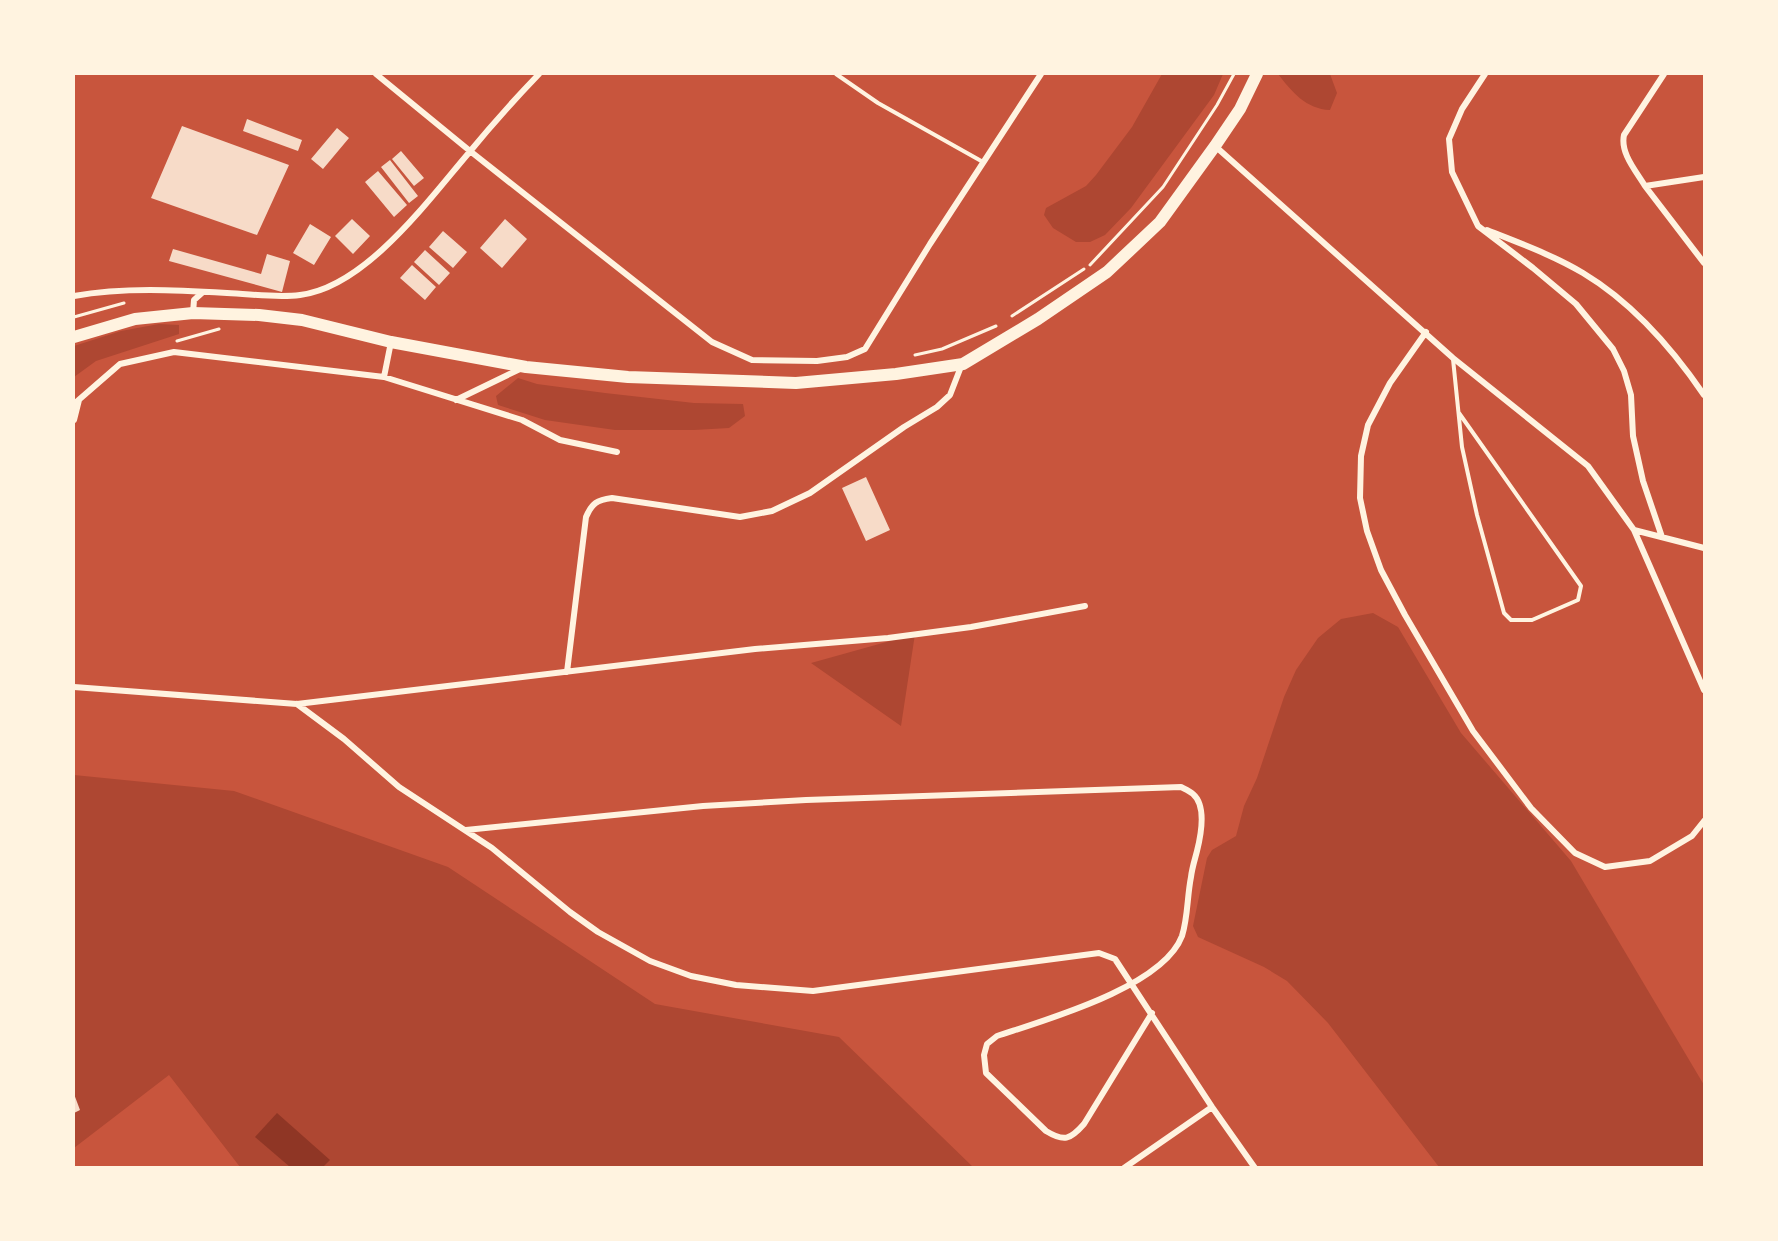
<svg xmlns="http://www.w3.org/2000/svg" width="1778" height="1241" font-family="'Asap Condensed',sans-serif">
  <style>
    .green { fill: #ae4732 }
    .water { fill: #8f3625 }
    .building { fill: #f7dbc8 }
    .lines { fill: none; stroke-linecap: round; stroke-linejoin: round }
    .path { stroke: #fff3e0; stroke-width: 3 }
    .service { stroke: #fff3e0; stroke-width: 4 }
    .minor { stroke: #fff3e0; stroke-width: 6 }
    .trunk { stroke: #fff3e0; stroke-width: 12 }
  </style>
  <rect width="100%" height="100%" fill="#c8553d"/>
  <!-- green -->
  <path class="green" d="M1162 74H1223L1214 95 1131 208 1105 235 1090 242H1076L1053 228 1044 215 1046 208 1086 186 1096 175 1132 127Z
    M1278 74H1330L1337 93 1330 110C1306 109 1292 92 1278 74Z
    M159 324 179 325V334L96 361 74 377V346L121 331Z
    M518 378 537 384 605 393 694 403 743 404 745 416 729 428 694 430H615L545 420 498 405 496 396Z
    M1373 613 1398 627 1461 733 1571 861 1704 1085V1167H1439L1328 1023 1287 981 1264 967 1198 937 1193 926 1207 858 1212 850 1236 836 1244 806 1257 778 1284 697 1296 670 1318 638 1341 619Z
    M915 634 901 726 811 663Z
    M74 775 234 791 448 867 655 1004 839 1037 973 1167H240L169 1075 74 1148Z"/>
  <!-- water -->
  <path class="water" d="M277 1113 330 1160 323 1167H290L255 1137Z"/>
  <!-- building -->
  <path class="building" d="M247 119 302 140 298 151 243 131Z
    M182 126 289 165 257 235 151 198Z
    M337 128 349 138 323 169 311 159Z
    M401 151 424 178 414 186 392 159Z
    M390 160 418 196 409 203 381 167Z
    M378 171 407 205 394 217 365 182Z
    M352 219 370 236 353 254 335 236Z
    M505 219 527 239 502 268 480 248Z
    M310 224 331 237 314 265 293 253Z
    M443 231 467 252 453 268 429 247Z
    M173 249 261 274 267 254 290 261 282 292 169 261Z
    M425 250 450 273 439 285 414 262Z
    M412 265 436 287 425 300 400 278Z
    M866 477 890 530 866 541 842 488Z
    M74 1094 80 1110 74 1113Z"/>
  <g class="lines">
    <!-- path -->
    <path class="path" d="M1090 265 1163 187 1217 105 1234 74
      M1012 316 1084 269
      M74 317 124 303
      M177 341 219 329
      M915 355 942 349 996 326"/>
    <!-- service -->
    <path class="service" d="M836 74 878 103 983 162
      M1453 359 1462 447 1477 515 1504 613 1511 620H1532L1578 600 1581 586 1459 413"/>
    <!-- minor -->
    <path class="minor" d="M376 74 470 151 712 342 752 360 817 361 847 357 865 349 930 244 1041 74
      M1485 74 1462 109 1449 139 1452 172 1478 226 1533 268 1576 304 1613 349 1624 371 1631 395 1633 436 1643 481 1662 537
      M1664 74 1624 135C1620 153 1636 171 1645 186L1704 177
      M1215 146 1453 358 1588 466 1634 530 1704 548
      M1645 186 1704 263
      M1487 230C1519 243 1553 255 1583 273 1633 303 1672 348 1704 395
      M74 296C123 287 177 290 227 293 252 294 276 298 300 295 365 287 427 202 467 155 490 127 514 100 539 74
      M193 313 194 300 203 292
      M1426 332 1390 383 1368 425 1361 456 1360 498 1367 531 1381 570 1405 615 1473 731 1531 808 1575 853 1605 867 1650 861 1692 836 1704 821
      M384 377 391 342
      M456 400 522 368
      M74 404 120 364 174 352 384 377 522 420 560 440 617 452
      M74 420 79 400
      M1634 530 1704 690
      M567 672 586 517C592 503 597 500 612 498L740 517 772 511 810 493 904 427 937 407 950 395 962 364
      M74 687 297 704 755 649 888 638 971 627 1085 606
      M297 704 344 739 399 787 492 848 570 912 598 932 650 961 691 976 736 985 813 991 1099 953 1115 959 1212 1107 1255 1168
      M466 830 703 806 806 800 1181 787C1185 789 1190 791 1193 794 1207 806 1201 835 1197 851 1195 859 1192 868 1191 877 1187 897 1188 917 1182 936 1163 987 1045 1020 997 1036L987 1044 984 1055 986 1073 1046 1131C1064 1142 1070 1140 1084 1124L1152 1013
      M1124 1168 1212 1107"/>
    <!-- trunk -->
    <path class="trunk" d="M74 337 135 319 193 313 259 315 302 320 391 342 526 367 628 377 796 383 896 374 963 364 1038 319 1107 272 1160 222 1215 146 1240 109 1257 74"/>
  </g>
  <!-- border -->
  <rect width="1778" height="1241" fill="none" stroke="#fff3e0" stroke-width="150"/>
</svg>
